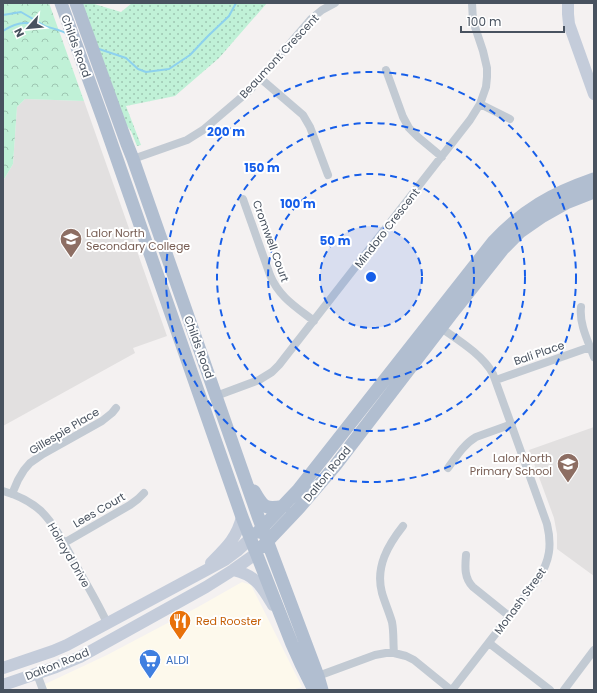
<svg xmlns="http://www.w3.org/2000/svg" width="597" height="693" font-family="Poppins,sans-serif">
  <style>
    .commercial { fill: #fdf9ec }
    .education { fill: #e2e0e0 }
    .grass { fill: url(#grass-dots) }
    .park { fill: url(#park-crowns) }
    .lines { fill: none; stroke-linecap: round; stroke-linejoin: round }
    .stream { stroke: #8dd1ee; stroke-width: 2 }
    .street { stroke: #c2cad3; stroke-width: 8 }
    .secondary { stroke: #c4ccda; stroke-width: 12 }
    .primary { stroke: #b1bed0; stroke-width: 13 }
    .ring { fill: none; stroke: #165ee9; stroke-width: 2; stroke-dasharray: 7 5 }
    .labels { text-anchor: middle; stroke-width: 4; stroke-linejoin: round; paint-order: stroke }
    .street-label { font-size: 11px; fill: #48525f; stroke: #fff }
    .education-label { font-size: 11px; fill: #785e54; stroke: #fff; text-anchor: start }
    .food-label { font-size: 11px; fill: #c56008; stroke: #fff; text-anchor: start }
    .shop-label { font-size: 11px; fill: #366cbe; stroke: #fff; text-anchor: start }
    .centre { fill: #165ee9; stroke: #fff; stroke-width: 2 }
    .ring-label { font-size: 12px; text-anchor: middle; font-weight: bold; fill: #165ee9; stroke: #fff; stroke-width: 4; stroke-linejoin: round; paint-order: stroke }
  </style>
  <defs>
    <pattern id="grass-dots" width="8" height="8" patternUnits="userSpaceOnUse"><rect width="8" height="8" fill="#c0f1d7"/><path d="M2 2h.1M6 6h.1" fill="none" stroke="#9ec6b2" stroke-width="1.8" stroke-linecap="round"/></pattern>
    <pattern id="park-crowns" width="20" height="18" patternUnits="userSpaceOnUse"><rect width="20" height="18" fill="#c0f1d7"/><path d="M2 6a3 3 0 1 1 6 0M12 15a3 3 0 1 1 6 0" fill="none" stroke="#9ec6b2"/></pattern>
  </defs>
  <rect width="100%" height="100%" fill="#f4f1f1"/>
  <!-- commercial -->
  <path class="commercial" d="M242 582 251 585 302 687 292 690H46L43 685 107 655 198 607Z"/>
  <!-- education -->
  <path class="education" d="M25 99 84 101 167 336 133 348 135 353 3 426V181L13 164 17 107Z
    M594 427V576L557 549V534L554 518 529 450Z"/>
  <!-- grass -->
  <path class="grass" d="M79 3H91L121 12 132 3H267L219 58 175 96 126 106 141 145 137 146 131 131 123 121Z"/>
  <!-- park -->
  <path class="park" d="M3 3H49L84 101 25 99 17 107 13 164 3 181Z"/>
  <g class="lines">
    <!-- stream -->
    <path class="stream" d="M3 15 21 12 45 26
      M3 31C9 27 18 23 25 23 35 23 57 29 66 33
      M99 49 126 58 138 69 146 72 169 69 190 55 208 36 229 16 236 3"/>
    <!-- street -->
    <path class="street" d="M386 70 403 117 409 128 418 137 442 157
      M260 78 303 115 310 127 328 175
      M480 104 510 119
      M133 159 187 140 203 130 250 90 311 19 322 10 335 3
      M243 199 270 275C279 297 296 307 314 321
      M581 307C579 324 588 341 594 357
      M441 328C458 340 483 355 493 374L547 524C552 545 550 561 538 579L452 690
      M496 380 590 347
      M216 396 259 380 272 372 279 365 470 120 480 104 486 87 487 77V68L483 51 473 21 472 3
      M448 468C456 457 464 444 476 437L512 424
      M3 491C17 495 30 501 41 511 57 527 67 549 78 569 88 587 99 605 107 623
      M12 494 18 480 24 470 30 463 43 454 102 421 112 413 116 408
      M64 543 130 505 138 499 144 493
      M466 555C465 567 464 578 473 587L509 616
      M489 643 550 690
      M394 653C393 643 394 632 392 622 389 612 385 603 382 593 375 567 388 545 403 526
      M37 674 43 690
      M318 676 375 655 386 653H394L406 656 414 660 451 690
      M564 690 594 650"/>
    <!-- secondary -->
    <path class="secondary" d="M568 3V14L569 24 594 94
      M211 563C226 548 237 538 242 517
      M233 570C256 575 262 587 273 605
      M3 668 53 651 67 645 225 560 237 551 251 538
      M3 685 56 667 80 657 206 587 233 570 257 553"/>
    <!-- primary -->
    <path class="primary" d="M61 3 103 119 242 517 292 644 301 664 314 690
      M76 3 127 144 133 159 259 519 318 676 322 690
      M254 491C263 507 265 510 284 506
      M258 532 298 490 493 242C524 209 551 194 594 179
      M262 547 299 508 335 466 453 312 503 249 520 232 543 216 566 203 594 192"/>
  </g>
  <!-- distance rings -->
  <circle cx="371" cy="277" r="51" fill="#165ee9" fill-opacity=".12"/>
  <g class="ring">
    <circle cx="371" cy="277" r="51"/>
    <circle cx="371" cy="277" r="103"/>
    <circle cx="371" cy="277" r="154"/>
    <circle cx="371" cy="277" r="205"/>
  </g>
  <!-- icons -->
  <defs>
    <g id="school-pin" transform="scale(1.15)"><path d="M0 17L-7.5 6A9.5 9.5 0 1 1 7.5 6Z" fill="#8d6e63" stroke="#fff"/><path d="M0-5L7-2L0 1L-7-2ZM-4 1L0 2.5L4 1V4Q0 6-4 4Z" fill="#fff"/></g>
    <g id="restaurant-pin" transform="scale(1.15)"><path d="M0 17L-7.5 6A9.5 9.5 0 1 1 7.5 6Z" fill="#e8710a" stroke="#fff"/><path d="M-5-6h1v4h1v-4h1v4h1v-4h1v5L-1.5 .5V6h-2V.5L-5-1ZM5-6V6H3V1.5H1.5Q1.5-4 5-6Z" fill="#fff"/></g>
    <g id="supermarket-pin" transform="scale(1.15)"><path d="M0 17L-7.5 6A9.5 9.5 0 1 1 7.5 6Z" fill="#3f7fe0" stroke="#fff"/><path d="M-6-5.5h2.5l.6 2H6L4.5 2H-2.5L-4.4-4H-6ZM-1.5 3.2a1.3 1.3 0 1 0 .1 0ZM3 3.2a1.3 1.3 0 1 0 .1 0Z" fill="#fff"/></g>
  </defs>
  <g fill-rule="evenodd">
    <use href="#school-pin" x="71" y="239"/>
    <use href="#school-pin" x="568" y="464"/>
    <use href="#restaurant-pin" x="180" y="621"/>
    <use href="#supermarket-pin" x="150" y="660"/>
  </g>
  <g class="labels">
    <!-- street labels -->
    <g class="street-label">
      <text transform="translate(76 46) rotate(70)" y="4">Childs Road</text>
      <text transform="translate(279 56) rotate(-47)" y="4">Beaumont Crescent</text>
      <text transform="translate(387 228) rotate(-52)" y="4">Mindoro Crescent</text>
      <text transform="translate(271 241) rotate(70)" y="4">Cromwell Court</text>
      <text transform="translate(199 347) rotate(70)" y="4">Childs Road</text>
      <text transform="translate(539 353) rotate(-19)" y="4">Bali Place</text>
      <text transform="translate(64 431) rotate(-31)" y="4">Gillespie Place</text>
      <text transform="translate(327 474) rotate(-51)" y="4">Dalton Road</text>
      <text transform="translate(99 510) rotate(-30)" y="4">Lees Court</text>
      <text transform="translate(69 555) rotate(60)" y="4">Holroyd Drive</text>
      <text transform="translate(520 601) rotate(-54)" y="4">Monash Street</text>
      <text transform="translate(57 664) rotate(-22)" y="4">Dalton Road</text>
    </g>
    <!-- education labels -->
    <g class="education-label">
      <text x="86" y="237">Lalor North<tspan x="86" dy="13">Secondary College</tspan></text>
      <text x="552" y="462" text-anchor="end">Lalor North<tspan x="552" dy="13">Primary School</tspan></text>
    </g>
    <!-- food labels -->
    <g class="food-label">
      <text x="196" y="625">Red Rooster</text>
    </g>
    <!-- shop labels -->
    <g class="shop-label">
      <text x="166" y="664">ALDI</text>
    </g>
  </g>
  <circle cx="371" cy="277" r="6" class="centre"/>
  <g class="ring-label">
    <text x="226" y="136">200 m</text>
    <text x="262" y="172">150 m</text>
    <text x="298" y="208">100 m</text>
    <text x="335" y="245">50 m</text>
  </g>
  <!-- border -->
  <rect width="597" height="693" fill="none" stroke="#48525f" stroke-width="8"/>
  <!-- north arrow -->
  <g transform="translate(28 28) rotate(243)" stroke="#ffffff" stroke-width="3" paint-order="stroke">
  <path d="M0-3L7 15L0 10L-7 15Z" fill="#48525f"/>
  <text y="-6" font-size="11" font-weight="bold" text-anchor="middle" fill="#48525f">N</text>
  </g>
  <!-- scale -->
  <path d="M461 26v6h103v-6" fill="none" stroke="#48525f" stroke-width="2"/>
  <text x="467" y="26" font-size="12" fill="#48525f" stroke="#ffffff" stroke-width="3" paint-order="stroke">100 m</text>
</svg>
